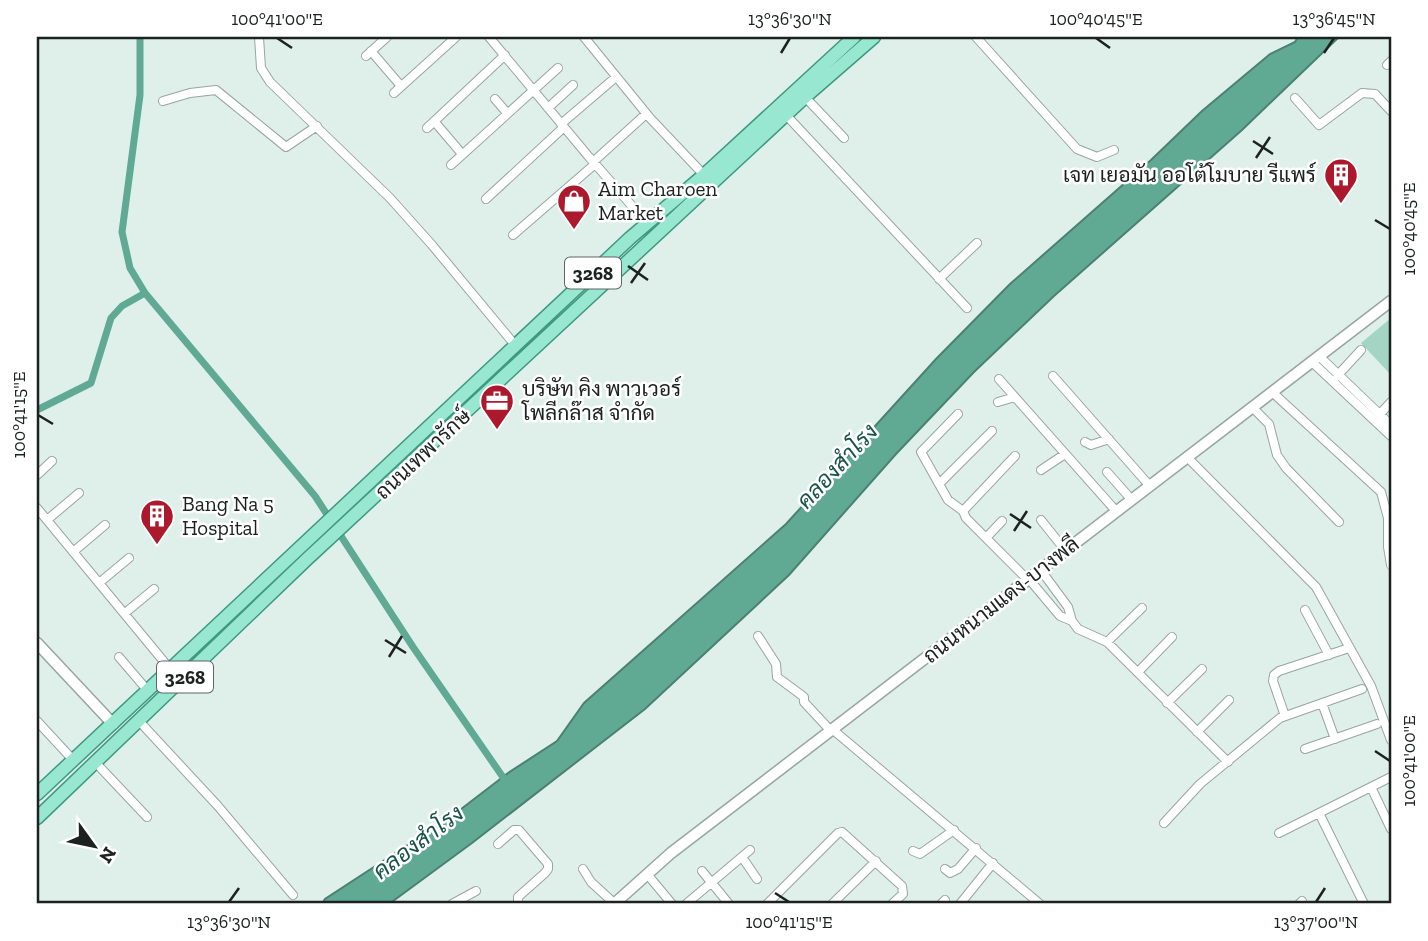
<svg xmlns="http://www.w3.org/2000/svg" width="1428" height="941" font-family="'Zilla Slab',Sarabun,serif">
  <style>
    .green { fill: #a4d5c4 }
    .water { fill: #60a993; stroke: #4c8070; stroke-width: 2 }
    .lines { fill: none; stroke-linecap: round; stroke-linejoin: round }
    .canal { stroke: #60a993; stroke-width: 7 }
    .street-casing { stroke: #96a6a0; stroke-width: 10 }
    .secondary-casing { stroke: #96a6a0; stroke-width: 13 }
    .primary-casing { stroke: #409880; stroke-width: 15 }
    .street { stroke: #fff; stroke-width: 8 }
    .secondary { stroke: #fff; stroke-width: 10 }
    .primary { stroke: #98e7d1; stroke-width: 12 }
    .ticks { fill: none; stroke: #1c2220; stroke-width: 2.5 }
    .labels { text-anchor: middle; stroke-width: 5; stroke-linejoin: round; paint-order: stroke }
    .shield { fill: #fff; stroke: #606463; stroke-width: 2 }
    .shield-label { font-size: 19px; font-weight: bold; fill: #1c2220 }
    .poi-label { font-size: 21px; fill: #1c2220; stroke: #fff; text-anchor: start }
    .street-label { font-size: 21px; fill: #1c2220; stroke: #fff }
    .water-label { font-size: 23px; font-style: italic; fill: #185444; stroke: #fff }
    .neatline { fill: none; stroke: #1c2220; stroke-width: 2.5 }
    .ticks-label { font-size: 18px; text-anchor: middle; fill: #1c2220 }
  </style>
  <rect width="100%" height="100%" fill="#def0e9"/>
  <!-- green -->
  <path class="green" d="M1391 318V375L1361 343Z"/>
  <!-- water -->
  <path class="water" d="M1298 37H1339L1242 130 1054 296 974 372 896 454 789 575 645 709 472 843 389 904H322L325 899 452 816 508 773 557 741 584 703 786 524 936 359 1010 284 1151 160 1202 111 1270 54 1295 42Z"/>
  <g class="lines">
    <!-- canal -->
    <path class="canal" d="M140 37V95L122 232 130 268 145 293 315 496 413 647 507 783
      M37 410 91 383 111 318 122 306 145 293"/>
    <!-- street casing -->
    <g class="street-casing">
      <path id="street" d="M259 37 261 68 270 82 390 198 432 245 515 345
        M489 37 589 157 647 223
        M584 37 650 118 704 175
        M976 37 1077 149 1097 157 1114 150
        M371 51 401 86
        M366 56 387 37
        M1387 65 1391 61
        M394 93 456 37
        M805 97 844 138
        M1295 98 1319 125 1362 93 1375 94 1391 111
        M495 99 507 113
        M163 101 190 93 216 90 286 147 317 126
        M548 108 573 85
        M786 115 967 308
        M434 121 462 154
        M561 124 616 77
        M427 128 505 55
        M593 162 646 114
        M451 165 558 68
        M486 199 564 127
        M513 235 595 164
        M939 279 977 243
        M1320 357 1391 425
        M1312 362 1391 436
        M1053 376 1149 485
        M1337 376 1361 350
        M999 379 1116 511
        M1272 392 1381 492 1388 518V547L1391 565
        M998 402 1015 397
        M1252 407 1269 424 1277 455 1286 468 1339 522
        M958 414 921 452 948 500 963 511
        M1380 414 1391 402
        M1085 442 1091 445 1109 439
        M1015 456 963 511 966 518 1027 579
        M1187 457 1316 587 1371 686 1391 740
        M1041 470 1065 454
        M1107 472 1131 499
        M37 475 52 461
        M939 484 992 431
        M37 508 170 669
        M47 520 79 493
        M1041 520 1065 550
        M986 538 1002 521
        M73 552 105 525
        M1040 569 1068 607 1072 621
        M1028 578 1060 616 1072 621 1078 629 1107 642 1228 762
        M99 583 129 558
        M1305 610 1329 655
        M125 613 154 589
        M758 636 776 664 777 677 804 697V702L830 730
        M1107 642 1142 608
        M119 657 148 691
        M1138 672 1172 637
        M1167 703 1202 669
        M1322 703 1335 739
        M1285 716 1273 681 1274 675 1279 671 1346 649
        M37 721 74 761
        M139 721 217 805 293 895
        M832 729 1040 904
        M1197 732 1229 700
        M1305 749 1377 724
        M95 762 147 817
        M1371 787 1391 829
        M1319 813 1364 904
        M1164 823 1200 784 1280 718 1362 689
        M1279 833 1391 777
        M498 844 514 830H519L548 864V869L545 873 518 897V904
        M913 851 920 854 954 830
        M742 857 757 879
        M583 869 591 882 615 904
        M945 869 950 873 958 869 976 848
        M702 871 729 904
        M647 874 672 904
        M452 904 476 891
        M686 904 750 850
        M767 904 838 833 842 832 902 886 903 894 892 904
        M832 904 876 861
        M941 904 945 900
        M960 904 993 863
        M1299 904 1302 901"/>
    </g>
    <!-- secondary casing -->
    <g class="secondary-casing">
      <path id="secondary" d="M37 643 113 724
        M614 904 671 853 1391 301"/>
    </g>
    <!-- primary casing -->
    <g class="primary-casing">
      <path id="primary" d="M37 794 630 238 704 175 854 37
        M37 818 306 560 805 97 874 37"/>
    </g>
    <!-- street -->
    <use href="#street" class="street"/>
    <!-- secondary -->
    <use href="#secondary" class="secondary"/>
    <!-- primary -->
    <use href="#primary" class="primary"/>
  </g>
  <!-- ticks -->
  <path class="ticks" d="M277 38 292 48M1096 38 1110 48M781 53 790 38M1324 53 1334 38M1253 141 1273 154M1256 158 1270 137M1375 220 1390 229M628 266 648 280M631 283 645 263M38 415 53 424M1010 514 1031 528M1014 531 1027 511M385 640 406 653M389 657 402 636M1375 751 1390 761M775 893 789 902M229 902 239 888M1316 902 1325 888"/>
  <!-- icons -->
  <defs>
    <g id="building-pin" transform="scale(1.75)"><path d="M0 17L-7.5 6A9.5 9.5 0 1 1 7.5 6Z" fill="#ad192c" stroke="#fff"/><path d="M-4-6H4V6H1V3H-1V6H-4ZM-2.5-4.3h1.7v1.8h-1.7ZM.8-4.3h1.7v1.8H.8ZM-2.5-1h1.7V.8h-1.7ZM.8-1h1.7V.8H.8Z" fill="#fff"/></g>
    <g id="shop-pin" transform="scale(1.75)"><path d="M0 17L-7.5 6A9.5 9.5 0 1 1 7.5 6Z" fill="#ad192c" stroke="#fff"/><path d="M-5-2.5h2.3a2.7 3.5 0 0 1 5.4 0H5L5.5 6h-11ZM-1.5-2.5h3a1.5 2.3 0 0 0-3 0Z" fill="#fff"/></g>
    <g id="office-pin" transform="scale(1.75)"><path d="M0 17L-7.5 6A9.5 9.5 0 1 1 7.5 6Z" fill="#ad192c" stroke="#fff"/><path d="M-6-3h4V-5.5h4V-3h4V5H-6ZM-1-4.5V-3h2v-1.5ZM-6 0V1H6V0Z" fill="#fff"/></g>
  </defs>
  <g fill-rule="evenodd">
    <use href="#building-pin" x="1341" y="175"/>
    <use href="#shop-pin" x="574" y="201"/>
    <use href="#office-pin" x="497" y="401"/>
    <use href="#building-pin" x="157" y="516"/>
  </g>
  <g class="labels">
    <!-- shield labels -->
    <g class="shield">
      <rect x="565" y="257.5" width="56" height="31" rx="5"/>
      <rect x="157" y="661.5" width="56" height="31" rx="5"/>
    </g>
    <g class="shield-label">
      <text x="593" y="280">3268</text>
      <text x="185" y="684">3268</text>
    </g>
    <!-- poi labels -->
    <g class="poi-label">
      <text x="1316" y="182" text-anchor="end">เจท เยอมัน ออโต้โมบาย รีแพร์</text>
      <text x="598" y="196">Aim Charoen<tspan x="598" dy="24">Market</tspan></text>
      <text x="522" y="396">บริษัท คิง พาวเวอร์<tspan x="522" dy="24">โพลีกล๊าส จำกัด</tspan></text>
      <text x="182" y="511">Bang Na 5<tspan x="182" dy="24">Hospital</tspan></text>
    </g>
    <!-- street labels -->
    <g class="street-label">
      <text transform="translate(423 454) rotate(-43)" y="7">ถนนเทพารักษ์</text>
      <text transform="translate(1001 600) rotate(-38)" y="7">ถนนหนามแดง-บางพลี</text>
    </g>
    <!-- water labels -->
    <g class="water-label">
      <text transform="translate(837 466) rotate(-47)" y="8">คลองสำโรง</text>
      <text transform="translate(418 842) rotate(-37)" y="8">คลองสำโรง</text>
    </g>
  </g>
  <!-- border -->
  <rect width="1428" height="941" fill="none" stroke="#ffffff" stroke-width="77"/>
  <!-- north arrow -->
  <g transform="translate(94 846) rotate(123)" stroke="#ffffff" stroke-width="5" paint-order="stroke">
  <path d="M0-5L12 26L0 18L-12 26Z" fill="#1c2220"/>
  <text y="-10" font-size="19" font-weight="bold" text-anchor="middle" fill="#1c2220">N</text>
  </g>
  <rect x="38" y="38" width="1352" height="864" class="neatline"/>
  <g class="ticks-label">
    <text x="277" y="25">100°41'00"E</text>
    <text x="790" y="25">13°36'30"N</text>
    <text x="1096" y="25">100°40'45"E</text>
    <text x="1334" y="25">13°36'45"N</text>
    <text transform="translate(1409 229) rotate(-90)" y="6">100°40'45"E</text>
    <text transform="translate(19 415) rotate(-90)" y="6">100°41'15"E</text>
    <text transform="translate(1409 761) rotate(-90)" y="6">100°41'00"E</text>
    <text x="229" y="928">13°36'30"N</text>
    <text x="789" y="928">100°41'15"E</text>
    <text x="1316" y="928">13°37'00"N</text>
  </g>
</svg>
